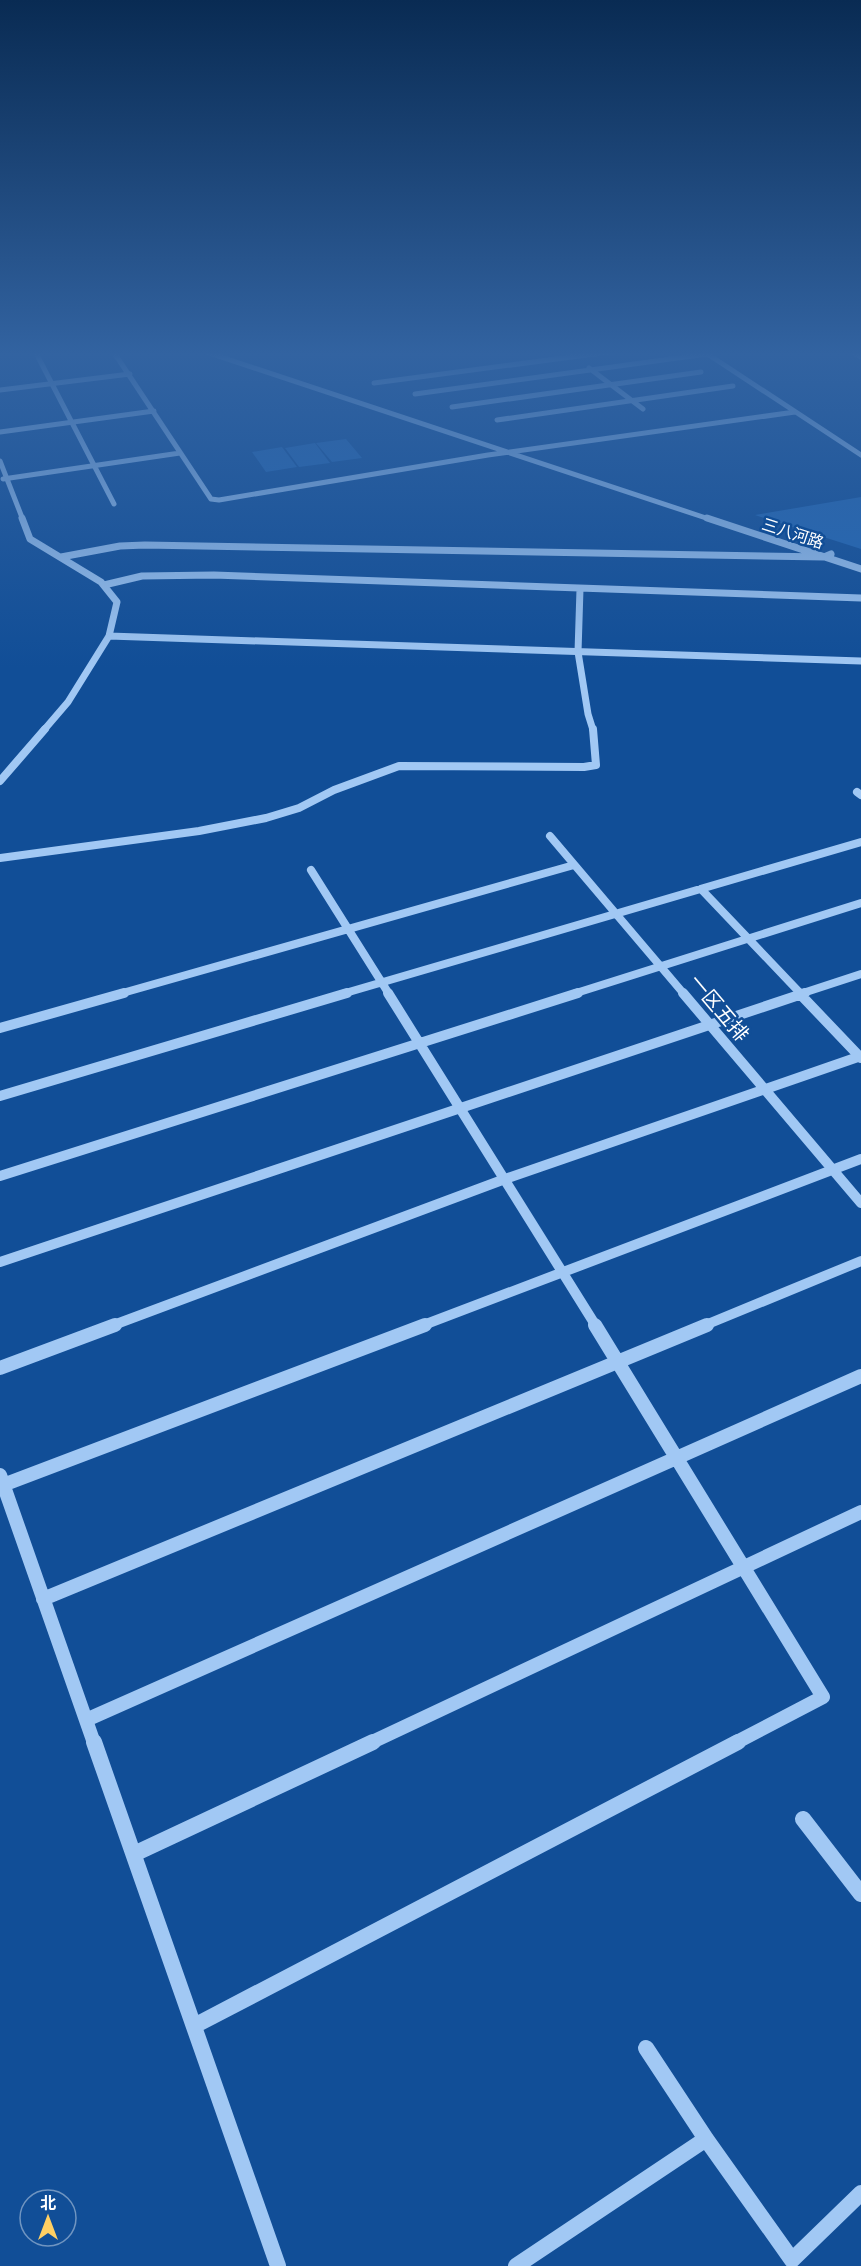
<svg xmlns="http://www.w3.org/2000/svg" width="861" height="2266" font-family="Manrope,'Noto Sans SC',sans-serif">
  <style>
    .green { fill: #2368b6 }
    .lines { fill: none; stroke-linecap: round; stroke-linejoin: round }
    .minor-far5 { stroke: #a1c8f4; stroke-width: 5 }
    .minor-far4 { stroke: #a1c8f4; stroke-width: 7 }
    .minor-far3 { stroke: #a1c8f4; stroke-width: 8 }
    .minor-far2 { stroke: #a1c8f4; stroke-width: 10 }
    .minor-far1 { stroke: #a1c8f4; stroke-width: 14 }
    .minor { stroke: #a1c8f4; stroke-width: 16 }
    .labels { text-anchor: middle; stroke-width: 5; stroke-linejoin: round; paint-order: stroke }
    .far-street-label { font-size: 16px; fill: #fff; stroke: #114e97 }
    .street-label { font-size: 20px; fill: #fff; stroke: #114e97 }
  </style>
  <rect width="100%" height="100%" fill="#114e97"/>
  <!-- green -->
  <path class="green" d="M346 439 362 458 332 462 316 443Z
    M315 443 330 463 299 467 285 448Z
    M282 447 297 467 266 472 252 452Z
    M861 497V549L755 515Z"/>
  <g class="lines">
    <!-- minor-far5 -->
    <path class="minor-far5" d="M35 351 114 504
      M113 351 211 499 219 500 488 455 795 412
      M203 351 712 520
      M703 351 861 455
      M851 351 861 357
      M589 368 643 409
      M374 383 617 351
      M0 390 130 374
      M415 394 707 354
      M452 407 701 372
      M497 420 733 386
      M0 432 154 411
      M0 461 23 520
      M3 479 180 453"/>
    <!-- minor-far4 -->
    <path class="minor-far4" d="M22 518 30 539 101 582 117 602 109 636 68 702 44 730
      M707 518 861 569
      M61 557 120 546 145 545 824 557 831 554
      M104 585 142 576 214 575 861 598
      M580 589 578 652 588 714 593 730
      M109 636 861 661"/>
    <!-- minor-far3 -->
    <path class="minor-far3" d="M0 781 45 729
      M857 792 861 795
      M550 836 684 994
      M0 858 199 831 266 818 299 808 334 790 399 766 584 767 596 765 593 729
      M311 870 389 994
      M701 889 801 994
      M119 994 574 865
      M342 994 861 842
      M573 994 861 903
      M800 994 861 974"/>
    <!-- minor-far2 -->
    <path class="minor-far2" d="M388 993 596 1326
      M683 993 861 1203
      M799 993 861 1058
      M0 1028 124 993
      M0 1096 347 993
      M0 1176 578 993
      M0 1262 805 993
      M111 1326 505 1179 861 1056
      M421 1326 861 1159
      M703 1326 861 1261"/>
    <!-- minor-far1 -->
    <path class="minor-far1" d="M595 1325 823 1697 735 1743
      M0 1368 115 1325
      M0 1475 94 1743
      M3 1485 425 1325
      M43 1599 707 1325
      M86 1720 861 1376
      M370 1743 861 1512"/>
    <!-- minor -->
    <path class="minor" d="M94 1742 278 2266
      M803 1819 861 1894
      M134 1854 373 1742
      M194 2026 738 1742
      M646 2048 706 2139 792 2260 861 2193
      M516 2266 706 2139"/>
  </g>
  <!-- sky -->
  <linearGradient id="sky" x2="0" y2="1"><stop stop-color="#092b53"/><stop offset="0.53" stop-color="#3263a1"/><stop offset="1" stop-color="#3263a1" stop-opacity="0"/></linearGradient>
  <rect width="861" height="668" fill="url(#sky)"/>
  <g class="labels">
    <!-- far-street labels -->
    <g class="far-street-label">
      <text transform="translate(793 533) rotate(18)" y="6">三八河路</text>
    </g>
    <!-- street labels -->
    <g class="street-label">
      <text transform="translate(719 1008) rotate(50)" y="7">一区五排</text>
    </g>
  </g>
  <!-- north arrow -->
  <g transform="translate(48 2218)"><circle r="28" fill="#114e97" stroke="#7095c1" stroke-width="1.5"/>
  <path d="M0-4.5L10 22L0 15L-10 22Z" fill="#ffcf63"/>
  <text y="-9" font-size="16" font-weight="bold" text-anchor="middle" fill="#ffffff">北</text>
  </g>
</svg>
